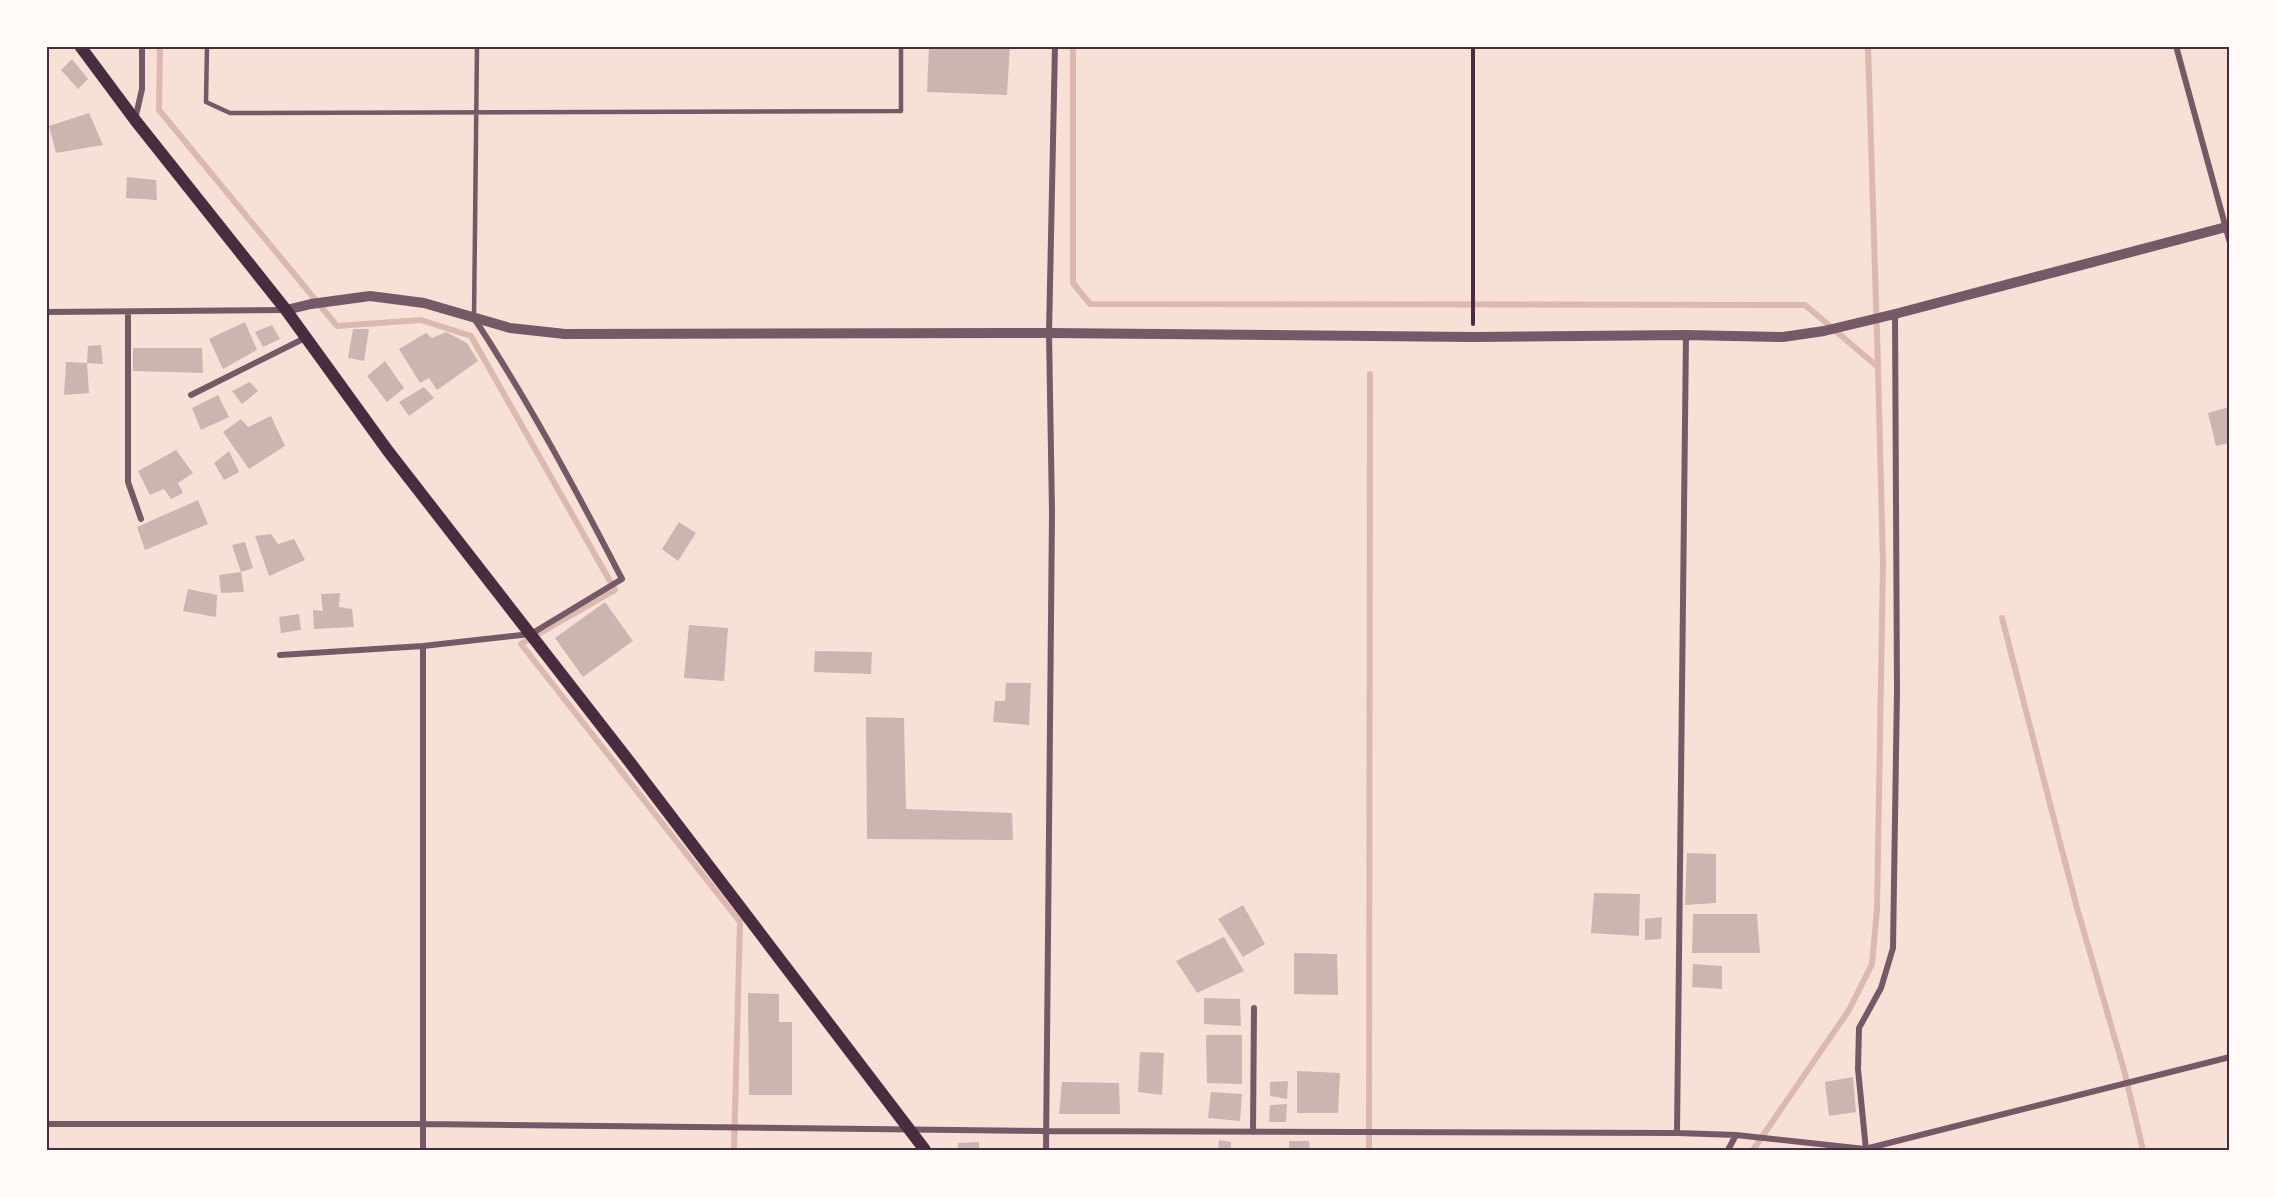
<svg xmlns="http://www.w3.org/2000/svg" width="2276" height="1197" font-family="'PT Serif',serif">
  <style>
    .lines { fill: none; stroke-linecap: round; stroke-linejoin: round }
    .stream { stroke: #dcb8b0; stroke-width: 6 }
    .building { fill: #ccb4b1 }
    .path { stroke: #4a2c40; stroke-width: 4 }
    .service { stroke: #755966; stroke-width: 4.5 }
    .minor { stroke: #755966; stroke-width: 6 }
    .tertiary { stroke: #755966; stroke-width: 10 }
    .secondary { stroke: #4a2c40; stroke-width: 12 }
    .neatline { fill: none; stroke: #4a2c40; stroke-width: 2 }
  </style>
  <rect width="100%" height="100%" fill="#f7e1d7"/>
  <g class="lines">
    <!-- stream -->
    <path class="stream" d="M160 46 159 110 337 326 421 320 471 336 615 590 521 644 740 922 734 1150
      M1073 46V283L1090 304 1805 305 1878 367 1883 564 1877 909 1872 964 1849 1010 1753 1150
      M1868 46 1878 367
      M2002 618 2077 908 2124 1070 2143 1150
      M1369 1150 1370 374"/>
  </g>
  <!-- building -->
  <path class="building" d="M929 46H1010L1007 95 927 92Z
    M72 59 88 79 78 89 61 70Z
    M89 113 103 145 56 153 49 126Z
    M127 177 156 180 157 200 126 198Z
    M245 322 257 350 223 369 209 339Z
    M272 325 280 339 263 347 255 332Z
    M353 329H369L364 361 348 358Z
    M446 332 467 343 478 361 437 390 429 378 420 383 399 349 426 333 432 338Z
    M101 345 103 364 87 363 88 346Z
    M133 348H202L203 373 133 371Z
    M385 361 404 388 387 402 367 376Z
    M66 362 87 363 89 393 64 395Z
    M250 382 258 391 242 404 232 391Z
    M424 387 434 398 409 416 399 402Z
    M218 395 229 417 201 430 192 408Z
    M2229 407V443L2216 446 2208 413Z
    M271 416 285 446 249 469 223 432 241 419 248 427Z
    M176 450 193 473 178 483 183 493 171 499 164 489 150 495 138 471Z
    M229 451 239 472 224 480 214 463Z
    M198 500 208 524 145 550 137 527Z
    M679 522 696 533 678 561 662 549Z
    M271 534 278 544 294 539 305 560 269 576 255 536Z
    M245 542 253 568 241 572 232 545Z
    M241 572 244 592 221 593 219 575Z
    M188 589 217 595 216 617 183 611Z
    M340 593 339 607 352 609 354 627 314 629 313 610 323 611 321 594Z
    M605 602 633 641 583 677 555 638Z
    M299 614 301 630 281 633 279 617Z
    M689 625 728 628 724 681 684 678Z
    M815 651 872 652 871 674 814 672Z
    M1006 683H1031L1029 725 993 722 995 701H1005Z
    M866 717 904 718 906 809 1012 813 1013 840 867 839Z
    M1687 853 1716 854V903L1685 905Z
    M1594 893 1640 894 1639 936 1591 933Z
    M1243 905 1265 944 1243 957 1218 919Z
    M1693 914H1757L1760 953H1692Z
    M1662 917 1661 939 1645 940V919Z
    M1224 937 1244 971 1197 993 1176 961Z
    M1294 953 1337 954 1338 995 1294 994Z
    M1693 964 1722 966V989L1692 987Z
    M748 993 779 994V1022H792V1095H749Z
    M1204 998 1240 999 1241 1026 1204 1024Z
    M1206 1035H1242V1084L1207 1083Z
    M1140 1052 1164 1053 1162 1095 1138 1092Z
    M1297 1071 1340 1073 1338 1113H1297Z
    M1853 1077 1856 1112 1829 1116 1825 1082Z
    M1288 1081 1287 1099 1270 1096V1082Z
    M1062 1082 1119 1083 1120 1114H1059Z
    M1211 1092 1242 1094 1240 1121 1208 1118Z
    M1287 1104 1286 1122H1269L1270 1105Z
    M1219 1140 1231 1142V1150H1218Z
    M1289 1141H1309L1310 1150H1289Z
    M979 1142V1150H958V1143Z"/>
  <g class="lines">
    <!-- path -->
    <path class="path" d="M1473 46V324"/>
    <!-- service -->
    <path class="service" d="M207 46 206 102 230 113 901 111V46
      M474 318 477 46"/>
    <!-- minor -->
    <path class="minor" d="M2176 46 2230 243
      M135 120 142 89V46
      M46 312 285 310
      M128 312V482L141 519
      M191 395 305 338
      M280 655 423 646
      M46 1124H423L1046 1131 1677 1133 1736 1135 1865 1149 2230 1057
      M1253 1132 1254 1008
      M1677 1133 1686 335
      M423 1150V646L531 634 622 579C576 490 529 402 474 318
      M1046 1150 1052 512 1049 333 1055 46
      M1728 1150 1736 1135
      M1866 1150 1858 1069 1859 1028 1881 988 1893 948 1897 690 1895 314"/>
    <!-- tertiary -->
    <path class="tertiary" d="M286 310 311 304 370 296 424 303 510 328 565 334 1049 333 1473 337 1686 335 1783 337 1824 331 1895 314 2230 226"/>
    <!-- secondary -->
    <path class="secondary" d="M80 46 135 120 286 310 388 451 632 765 925 1150"/>
  </g>
  <!-- border -->
  <rect width="2276" height="1197" fill="none" stroke="#fffaf5" stroke-width="96"/>
  <rect x="48" y="48" width="2180" height="1101" class="neatline"/>
</svg>
